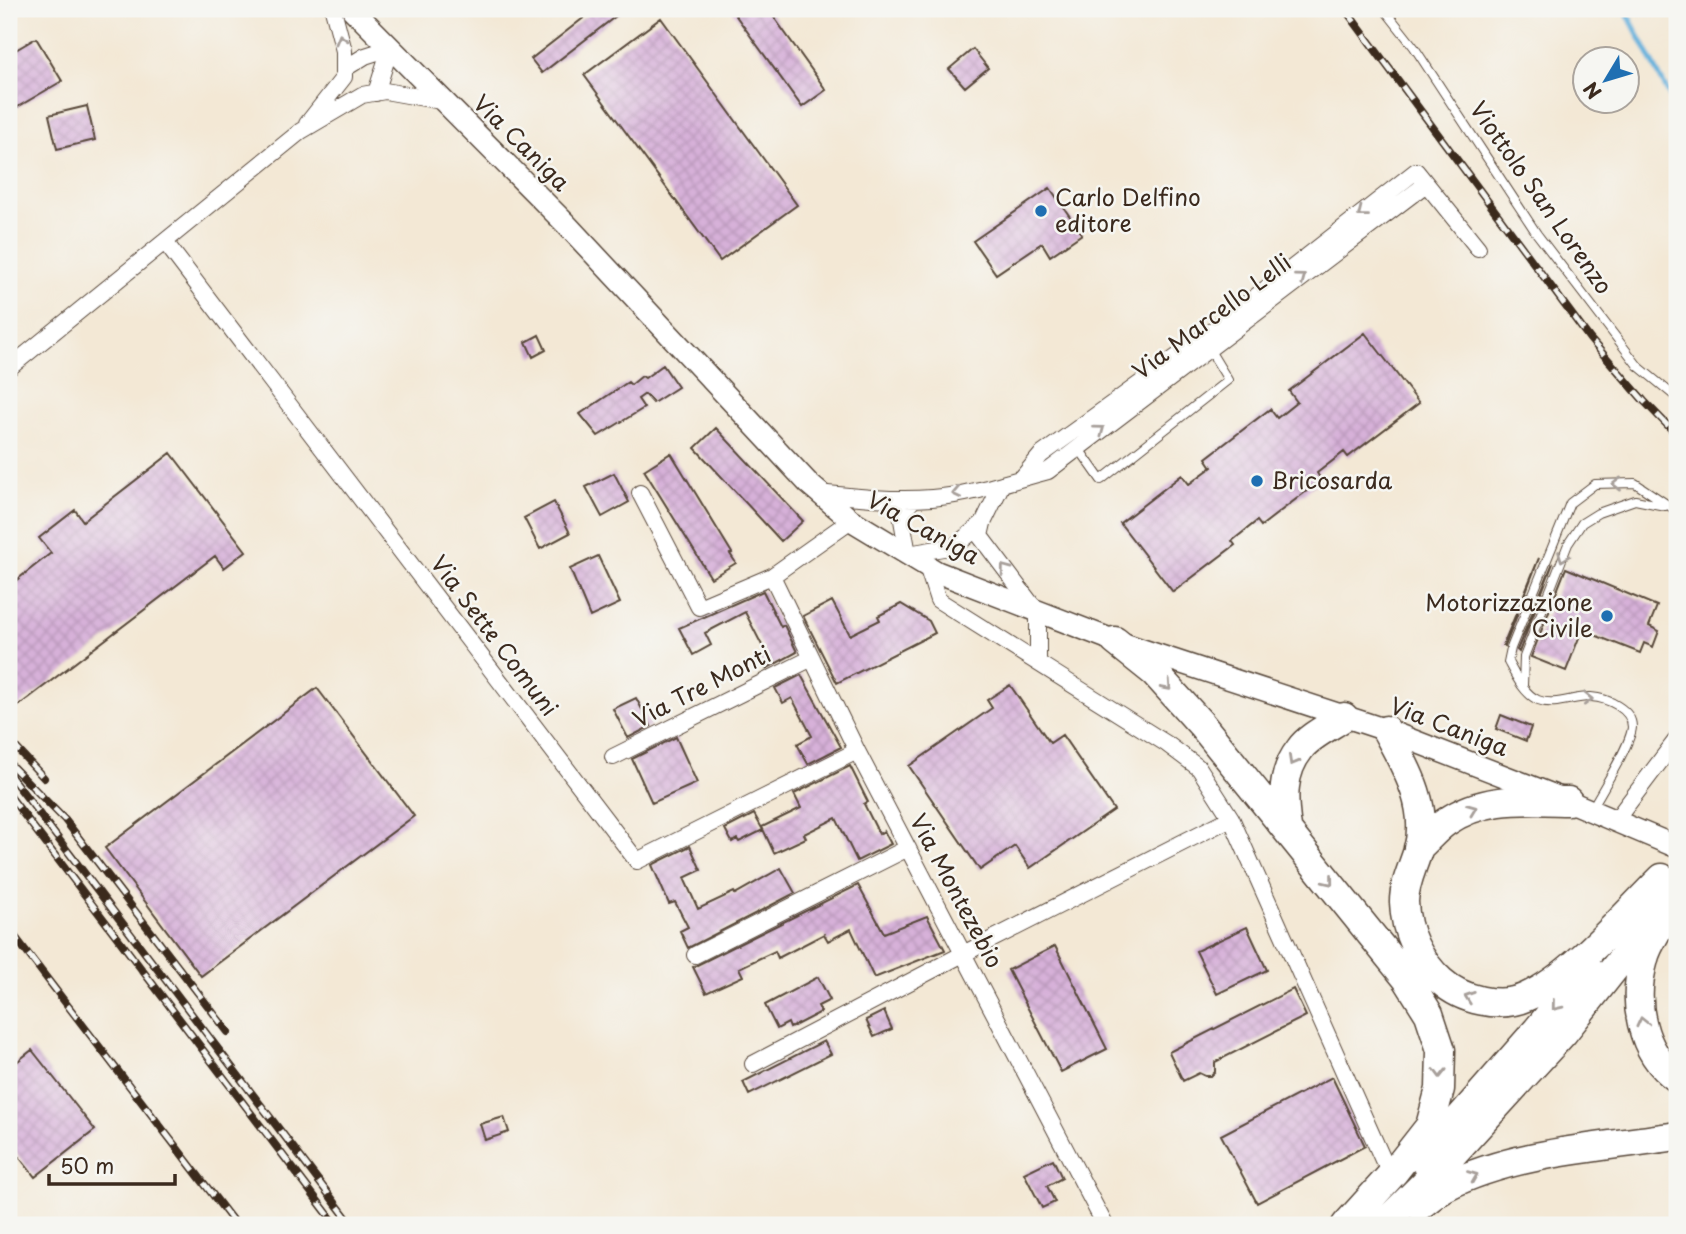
<svg xmlns="http://www.w3.org/2000/svg" width="1686" height="1234" font-family="'Playpen Sans',sans-serif">
  <style>
    .lines { fill: none; stroke-linecap: round; stroke-linejoin: round }
    .stream { stroke: #62b0dc; stroke-width: 5 }
    .building { fill: url(#building-cross-hatch) }
    .lane-casing { stroke: #574639; stroke-width: 10 }
    .street-casing { stroke: #574639; stroke-width: 18 }
    .secondary-casing { stroke: #574639; stroke-width: 24 }
    .highway-casing { stroke: #574639; stroke-width: 31 }
    .lane { stroke: #fff; stroke-width: 8 }
    .street { stroke: #fff; stroke-width: 16 }
    .secondary { stroke: #fff; stroke-width: 21 }
    .highway { stroke: #fff; stroke-width: 28 }
    .rail-casing { stroke: #3b2a1e; stroke-width: 8 }
    .rail { stroke: #f6f6f2; stroke-width: 5; stroke-dasharray: 16; stroke-linecap: butt }
    .oneway { stroke: #a79f9a }
    .poi-dot { fill: #1f6fb2; stroke: #f6f6f2; stroke-width: 2.5 }
    .labels { text-anchor: middle; stroke-width: 5; stroke-linejoin: round; paint-order: stroke }
    .street-label { font-size: 23px; fill: #3b2a1e; stroke: #f6f6f2 }
    .poi-label { font-size: 23px; fill: #3b2a1e; stroke: #f6f6f2; text-anchor: start }
  </style>
  <defs>
    <pattern id="building-cross-hatch" width="8" height="8" patternUnits="userSpaceOnUse" patternTransform="scale(1.75)"><rect width="8" height="8" fill="#d7b1d9"/><path d="M0 0l8 8M0 8l8-8" fill="none" stroke="#b998ba"/></pattern>
  </defs>
  <rect width="100%" height="100%" fill="#f6f6f2"/>
  <filter id="ink" filterUnits="userSpaceOnUse"><feTurbulence type="fractalNoise" baseFrequency=".0143" numOctaves="2"/><feDisplacementMap in="SourceGraphic" scale="14" xChannelSelector="R" yChannelSelector="G"/><feConvolveMatrix kernelMatrix="1 2 1 2 8 2 1 2 1" color-interpolation-filters="sRGB"/></filter>
  <filter id="wash" filterUnits="userSpaceOnUse"><feTurbulence type="fractalNoise" baseFrequency=".00686" numOctaves="4" result="noise"/><feDisplacementMap in="SourceGraphic" scale="28" xChannelSelector="R" yChannelSelector="G"/><feGaussianBlur stdDeviation="1.57" result="paint"/><feColorMatrix in="noise" values="0 0 0 0 0 0 0 0 0 0 0 0 0 0 0 0 0 1.4 0 .05"/><feComposite in="paint" operator="in"/></filter>
  <g filter="url(#wash)">
    <rect width="100%" height="100%" fill="#f3e8d5"/>
    <g class="lines">
      <!-- stream -->
      <path class="stream" d="M1625 9 1677 110"/>
    </g>
    <g id="blocks">
      <!-- building -->
      <path class="building" d="M595 9H625L542 73 531 59Z
        M731 9H768L826 90 802 107Z
        M661 18 797 205 720 261 584 75Z
        M36 38 62 81 9 112V54Z
        M973 49 988 68 965 87 949 69Z
        M87 106 95 140 57 149 49 115Z
        M1050 188 1082 234 1050 256 1042 243 996 274 973 241Z
        M1365 333 1419 403 1348 457 1344 452 1317 473 1321 480 1261 526 1257 521 1232 541 1235 545 1173 592 1120 523 1182 475 1189 484 1212 467 1206 458 1270 409 1277 418 1297 402 1289 391Z
        M539 335 546 350 533 357 526 342Z
        M663 365 678 387 653 403 645 394 638 399 644 408 598 436 580 414 628 382 631 385 642 376 645 378Z
        M716 428 803 521 781 541 695 448Z
        M171 453 246 551 224 568 215 556 9 713V586L51 553 39 538 75 510 83 521Z
        M671 453 732 553 730 554 736 563 711 578 644 470Z
        M614 473 629 502 602 517 586 487Z
        M554 502 570 533 540 549 524 518Z
        M598 556 620 603 590 617 570 569Z
        M1539 558 1505 646 1503 645Z
        M1553 563 1519 652 1517 650Z
        M1566 568 1657 606 1649 626 1659 631 1653 647 1644 643 1640 653 1582 630 1566 671 1531 657Z
        M763 591 781 627 784 625 797 652 766 669 760 659 767 655 745 612 705 633 711 645 693 655 679 628Z
        M832 601 850 635 880 620 878 616 901 604 929 621 935 633 837 683 803 616Z
        M801 675 841 747 808 764 797 744 812 736 792 698 783 703 775 688Z
        M1010 685 1050 743 1062 735 1114 810 1030 868 1015 846 980 870 909 766 992 708 987 700Z
        M317 688 414 816 201 976 105 848Z
        M636 698 651 726 628 738 613 709Z
        M1501 715 1531 727 1526 741 1496 729Z
        M676 737 697 783 652 803 632 759Z
        M850 766 868 802 864 804 879 834 884 831 891 844 857 861 836 818 804 834 806 838 774 853 762 827 801 808 794 794Z
        M754 814 763 830 739 842 737 839 732 842 725 829Z
        M690 846 701 870 684 878 698 909 734 892 735 894 781 868 795 893 688 948 680 931 688 927 675 902 669 904 652 865Z
        M858 885 884 933 927 916 945 950 874 978 851 929 828 941 824 934 778 958 775 951 739 968 743 976 706 993 693 967Z
        M1247 927 1267 970 1217 994 1196 951Z
        M1055 946 1107 1049 1061 1072 1008 970Z
        M818 977 830 1000 818 1006 821 1012 790 1028 788 1023 777 1029 765 1005Z
        M1293 989 1306 1016 1215 1062V1072L1211 1076H1205L1199 1073 1183 1081 1169 1052Z
        M884 1011 892 1029 874 1037 866 1020Z
        M824 1041 831 1054 749 1095 743 1082Z
        M32 1050 95 1130 35 1177 9 1144V1068Z
        M1332 1077 1365 1146 1257 1203 1221 1135Z
        M504 1117 509 1132 485 1140 480 1124Z
        M1053 1159 1062 1178 1047 1186 1055 1202 1042 1208 1024 1173Z"/>
    </g>
  </g>
  <g filter="url(#ink)">
    <use href="#blocks" fill-opacity="0" stroke="#574639" stroke-width="2"/>
    <g class="lines">
      <!-- lane casing -->
      <g class="lane-casing">
        <path id="lane" d="M1384 9 1414 47 1537 234 1638 366 1677 398
          M1077 446 1101 480 1228 380 1208 347
          M1523 685 1524 657 1568 544 1582 523 1598 513 1635 500 1665 506
          M1591 810C1600 793 1631 745 1632 727 1632 709 1607 698 1591 697 1574 696 1555 707 1538 700 1524 694 1515 675 1508 662L1511 648 1570 503 1595 484 1635 483 1677 511"/>
      </g>
      <!-- street casing -->
      <g class="street-casing">
        <path id="street" d="M344 69 365 56 390 48 376 93
          M307 124 344 77V51L333 9
          M165 242 637 861 857 751
          M9 368 301 131 362 95 385 91 441 101
          M1022 478 1041 455 1203 338 1416 171 1478 248
          M1002 484 983 523 980 536 1038 613V662
          M640 493 699 607 772 576
          M819 493C857 497 894 501 932 498 971 495 1010 481 1048 471L1426 184
          M912 499 902 520 908 554 955 546 983 523
          M851 520 772 576 857 751 1105 1225
          M927 566 938 600 1167 744 1199 768 1231 818 1383 1160
          M613 757 812 658
          M1615 821 1677 739
          M695 955 908 848
          M753 1064 963 954 1231 818"/>
      </g>
      <!-- secondary casing -->
      <g class="secondary-casing">
        <path id="secondary" d="M352 9 566 224 809 484 851 520 937 572 1115 641 1386 730 1568 801 1677 847"/>
      </g>
      <!-- highway casing -->
      <g class="highway-casing">
        <path id="highway" d="M1115 641 1155 673 1201 724 1407 979 1429 1014 1441 1050 1440 1089 1430 1126 1394 1172 1346 1225
          M1386 730C1406 767 1430 807 1418 850 1413 867 1404 884 1404 902 1405 933 1419 961 1441 981 1462 1000 1499 1009 1526 997 1572 977 1625 914 1662 878
          M1287 828C1283 800 1281 773 1300 749 1309 736 1331 726 1344 717
          M1418 848C1427 840 1436 829 1446 822 1483 796 1524 800 1568 801
          M1658 929C1653 938 1646 949 1644 959 1632 1000 1640 1052 1677 1078
          M1423 1160 1537 1030 1588 968
          M1419 1206C1428 1200 1436 1192 1445 1187 1513 1152 1603 1147 1677 1136
          M1383 1225 1439 1169 1564 1032 1677 889"/>
      </g>
      <!-- lane -->
      <use href="#lane" class="lane"/>
      <!-- street -->
      <use href="#street" class="street"/>
      <!-- secondary -->
      <use href="#secondary" class="secondary"/>
      <!-- highway -->
      <use href="#highway" class="highway"/>
      <!-- rail casing -->
      <g class="rail-casing">
        <path id="rail" d="M1345 9 1590 339 1644 401 1677 435
          M9 740 44 778
          M9 763 65 820 228 1032
          M9 774 352 1225
          M9 795 336 1225
          M9 929 236 1225"/>
      </g>
      <!-- rail -->
      <use href="#rail" class="rail"/>
    </g>
    <!-- one-way arrows -->
    <defs><path id="oneway-chevron" d="M-2-3.5L2.5 0L-2 3.5" fill="none" stroke-width="1.6" stroke-linecap="round" stroke-linejoin="round" transform="scale(1.75)"/></defs>
    <g class="oneway">
      <use href="#oneway-chevron" transform="translate(341 39) rotate(-105)"/>
      <use href="#oneway-chevron" transform="translate(1362 213) rotate(142)"/>
      <use href="#oneway-chevron" transform="translate(1301 278) rotate(-37)"/>
      <use href="#oneway-chevron" transform="translate(1100 430) rotate(-37)"/>
      <use href="#oneway-chevron" transform="translate(1617 484) rotate(180)"/>
      <use href="#oneway-chevron" transform="translate(957 493) rotate(168)"/>
      <use href="#oneway-chevron" transform="translate(1563 557) rotate(111)"/>
      <use href="#oneway-chevron" transform="translate(1005 569) rotate(-127)"/>
      <use href="#oneway-chevron" transform="translate(1167 686) rotate(48)"/>
      <use href="#oneway-chevron" transform="translate(1588 699) rotate(1)"/>
      <use href="#oneway-chevron" transform="translate(1293 761) rotate(119)"/>
      <use href="#oneway-chevron" transform="translate(1472 809) rotate(-21)"/>
      <use href="#oneway-chevron" transform="translate(1329 881) rotate(51)"/>
      <use href="#oneway-chevron" transform="translate(1469 997) rotate(-161)"/>
      <use href="#oneway-chevron" transform="translate(1556 1006) rotate(129)"/>
      <use href="#oneway-chevron" transform="translate(1642 1022) rotate(-103)"/>
      <use href="#oneway-chevron" transform="translate(1440 1073) rotate(91)"/>
      <use href="#oneway-chevron" transform="translate(1473 1176) rotate(-22)"/>
    </g>
  </g>
  <!-- markers -->
  <g class="poi-dot">
    <circle cx="1041" cy="211" r="7"/>
    <circle cx="1257" cy="481" r="7"/>
    <circle cx="1607" cy="616" r="7"/>
  </g>
  <g class="labels">
    <!-- street labels -->
    <g class="street-label">
      <text transform="translate(521 143) rotate(45)" y="8">Via Caniga</text>
      <text transform="translate(1541 198) rotate(55)" y="8">Viottolo San Lorenzo</text>
      <text transform="translate(1212 317) rotate(-37)" y="8">Via Marcello Lelli</text>
      <text transform="translate(923 528) rotate(29)" y="8">Via Caniga</text>
      <text transform="translate(494 636) rotate(53)" y="8">Via Sette Comuni</text>
      <text transform="translate(702 687) rotate(-27)" y="8">Via Tre Monti</text>
      <text transform="translate(1449 727) rotate(21)" y="8">Via Caniga</text>
      <text transform="translate(956 891) rotate(62)" y="8">Via Montezebio</text>
    </g>
    <!-- poi labels -->
    <g class="poi-label">
      <text x="1055" y="206">Carlo Delfino<tspan x="1055" dy="26">editore</tspan></text>
      <text x="1271" y="489">Bricosarda</text>
      <text x="1593" y="611" text-anchor="end">Motorizzazione<tspan x="1593" dy="26">Civile</tspan></text>
    </g>
  </g>
  <!-- margin -->
  <rect width="1686" height="1234" fill="none" stroke="#f6f6f2" stroke-width="35"/>
  <!-- north arrow -->
  <g transform="translate(1606 80) rotate(232)"><circle r="33" fill="#f6f6f2" stroke="#aba49d" stroke-width="2"/>
  <path d="M0-5L12 26L0 18L-12 26Z" fill="#1f6fb2"/>
  <text y="-10" font-size="19" font-weight="bold" text-anchor="middle" fill="#3b2a1e">N</text>
  </g>
  <!-- scale -->
  <path d="M49 1174v10h126v-10" fill="none" stroke="#3b2a1e" stroke-width="3.5"/>
  <text x="60" y="1174" font-size="21" fill="#3b2a1e" stroke="#f6f6f2" stroke-width="5" paint-order="stroke">50 m</text>
</svg>
